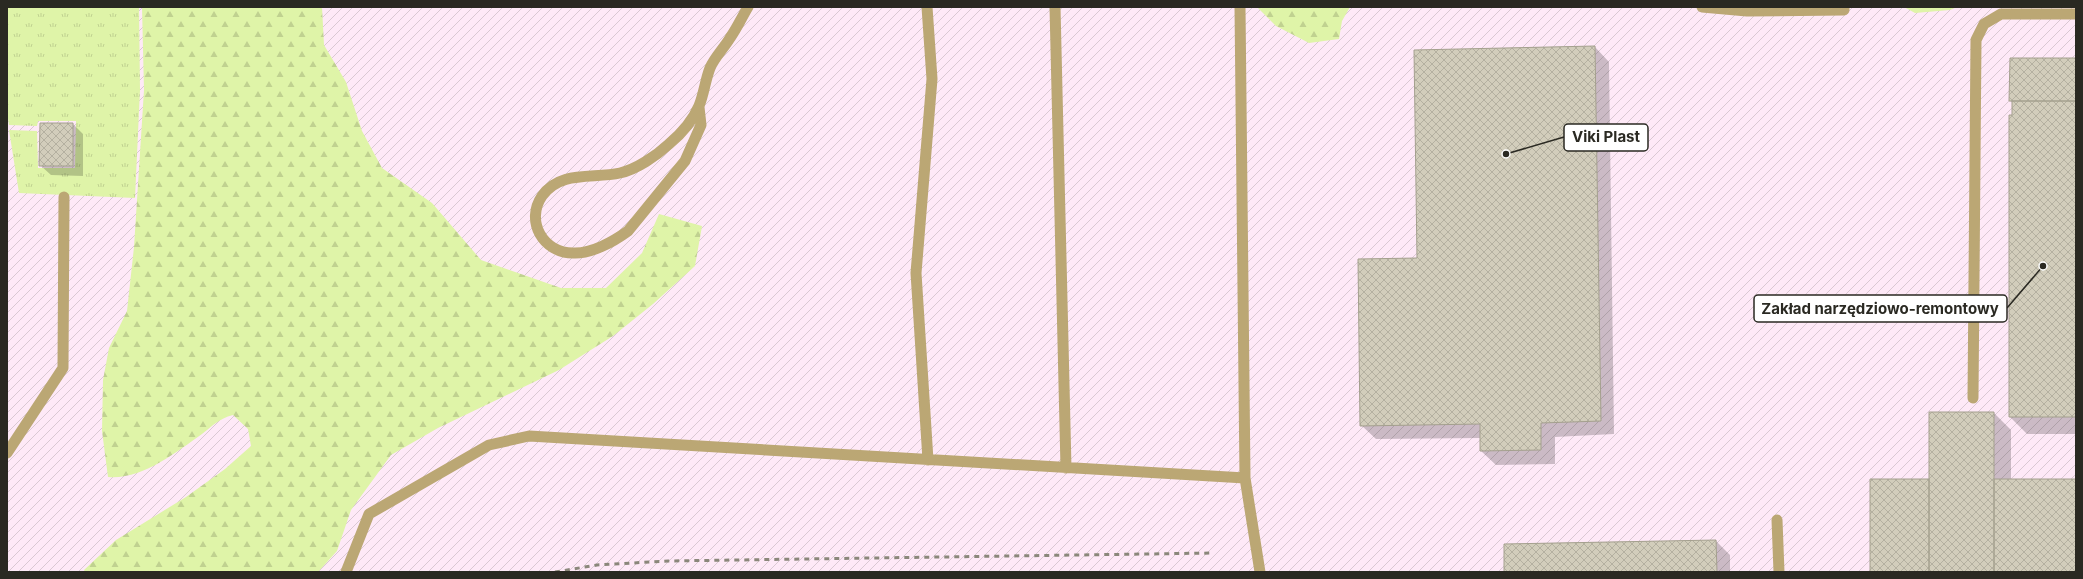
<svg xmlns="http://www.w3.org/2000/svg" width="2083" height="579" font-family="Inter,sans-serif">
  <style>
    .industrial { fill: url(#industrial-furrows) }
    .grass { fill: url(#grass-tufts) }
    .forest { fill: url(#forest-firs) }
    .shadow { fill: #0003 }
    .building { fill: url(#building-cross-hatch); stroke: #a4a08e }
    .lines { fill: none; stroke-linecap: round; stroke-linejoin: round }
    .service { stroke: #bba774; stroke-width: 11 }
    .rail { stroke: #8a877a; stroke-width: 3; stroke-dasharray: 5 5; stroke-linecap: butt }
    .leader { fill: none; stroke: #2a2922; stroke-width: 1.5 }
    .callout-dot { fill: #2a2922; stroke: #fff; stroke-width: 1.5 }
    .callout { fill: #fff; stroke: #2a2922; stroke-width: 1.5 }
    .callout-label { font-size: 15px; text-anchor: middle; font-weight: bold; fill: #2a2922 }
  </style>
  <defs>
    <pattern id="industrial-furrows" width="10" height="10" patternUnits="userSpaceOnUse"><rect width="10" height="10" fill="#fee9f7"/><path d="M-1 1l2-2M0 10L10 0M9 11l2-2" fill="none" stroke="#dac8d3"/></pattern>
    <pattern id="grass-tufts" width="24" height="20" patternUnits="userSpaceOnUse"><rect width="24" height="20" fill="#dff4a8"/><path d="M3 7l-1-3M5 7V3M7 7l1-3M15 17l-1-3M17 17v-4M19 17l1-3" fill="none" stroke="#c0d190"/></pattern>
    <pattern id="forest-firs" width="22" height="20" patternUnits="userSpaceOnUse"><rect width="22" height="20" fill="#dff4a8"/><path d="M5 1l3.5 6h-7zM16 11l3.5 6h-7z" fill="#c0d190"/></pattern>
    <pattern id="building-cross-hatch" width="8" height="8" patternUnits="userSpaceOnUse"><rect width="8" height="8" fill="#d2cdbb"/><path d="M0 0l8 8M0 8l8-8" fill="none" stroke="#b4b0a0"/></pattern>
  </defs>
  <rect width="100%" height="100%" fill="#fffae7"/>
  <!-- industrial -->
  <path class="industrial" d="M7 7H2076V572H7Z"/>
  <!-- grass -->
  <path class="grass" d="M7 7H139L140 90 135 198 19 193 9 130 37 131 38 168H75L76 121H38L37 126 9 125 7 112Z
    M1904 7H1957L1950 10 1915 13Z"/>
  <!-- forest -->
  <path class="forest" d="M142 7H322L324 45 346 82 362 131 382 168 432 203 481 260 561 288H606L642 253 659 214 702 226 695 266 653 304 613 336 559 370 438 428 391 455 351 510 337 551 318 572H85L84 570 116 540 186 497 225 469 251 446 248 429 233 415C218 419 214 425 202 434 175 453 142 480 108 477L102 431 103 380 109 348 127 311 134 247 144 90Z
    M1257 7H1350L1342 21 1339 39 1309 43 1276 26Z"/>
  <!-- shadow -->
  <path class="shadow" d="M1595 47 1609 62 1614 434 1555 437V464L1496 465 1481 451V438L1376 439 1361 425 1418 259Z
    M2076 59V434H2027L2010 417V116H2013V103L2010 101Z
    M73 124 83 134V176L51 175 40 165Z
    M1930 413H1994L2011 430V480H2076V572H1871L1930 480Z
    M1716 541 1730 555V572H1505Z"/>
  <!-- building -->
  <path class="building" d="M1595 46 1601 421 1541 423V450L1480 451V424L1360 426 1358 259 1417 258 1414 50Z
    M2010 58H2076V101H2009Z
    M2012 101H2076V417H2009V115H2012Z
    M40 123H73V166H39Z
    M1929 412H1994V572H1929Z
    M1870 479H1929V572H1870Z
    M1994 479H2076V572H1994Z
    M1716 540 1717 572H1504V544Z"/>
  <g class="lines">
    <!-- service -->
    <path class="service" d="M927 7 932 79 916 273 928 460
      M1055 7 1066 468
      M1702 7 1747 11 1844 10V7
      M699 107 701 125 685 161 628 231C613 242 591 254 573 253 543 253 525 221 542 196 560 170 593 179 620 173 637 169 656 156 669 144 681 134 693 120 699 106 704 94 705 81 710 68 714 58 724 48 730 38 737 28 742 17 748 7
      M1973 398 1976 40 1984 24 2001 14H2076
      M7 453 63 368 64 197
      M1245 478 1260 572
      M1777 520 1779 572
      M346 572 369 514 489 445 529 436 1245 478 1240 7"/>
    <!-- rail -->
    <path class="rail" d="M555 572 597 565 668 561 1214 553"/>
  </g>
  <!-- callouts -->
  <path class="leader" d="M1506 154L1564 137M2043 266L2007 308"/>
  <g class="callout-dot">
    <circle cx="1506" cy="154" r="4"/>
    <circle cx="2043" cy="266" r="4"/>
  </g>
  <g class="callout">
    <rect x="1564" y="124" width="84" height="27" rx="4"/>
    <rect x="1754" y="295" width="253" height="27" rx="4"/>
  </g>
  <g class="callout-label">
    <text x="1606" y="142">Viki Plast</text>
    <text x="1880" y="314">Zakład narzędziowo-remontowy</text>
  </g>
  <!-- border -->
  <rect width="2083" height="579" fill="none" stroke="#2a2922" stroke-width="16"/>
</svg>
